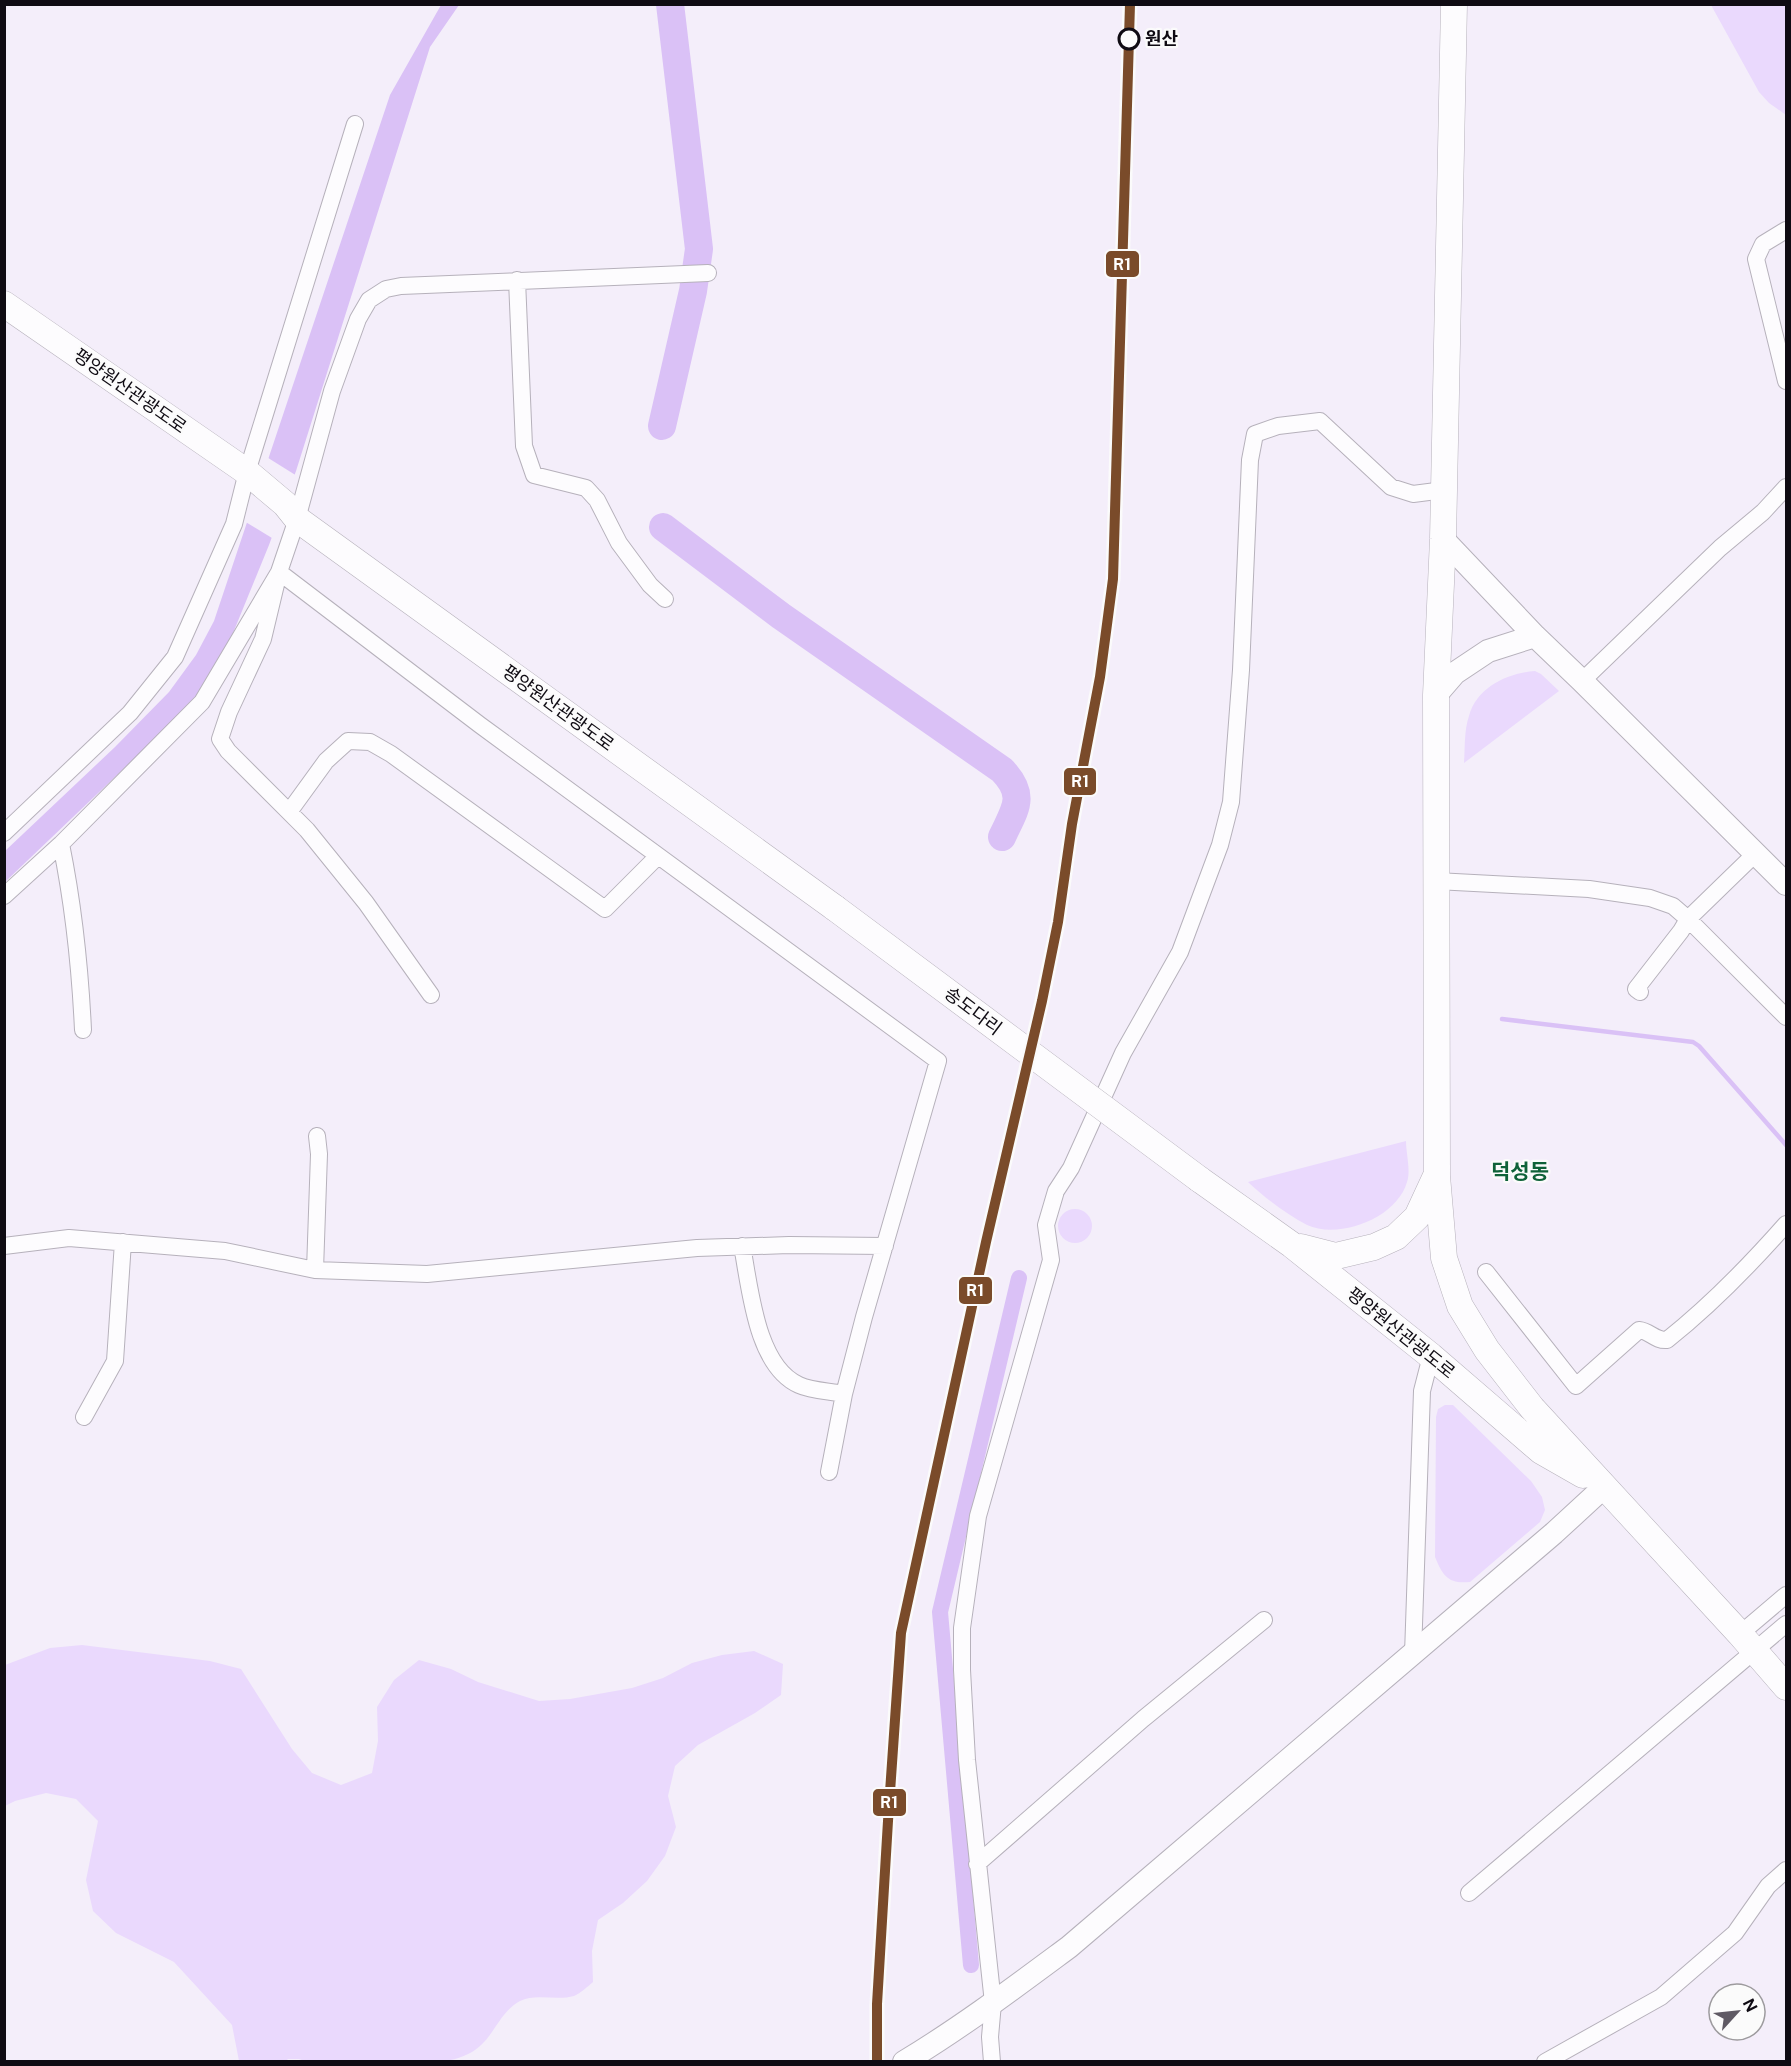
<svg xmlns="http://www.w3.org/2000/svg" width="1791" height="2066" font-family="'Public Sans','Noto Sans KR',sans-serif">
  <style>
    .green { fill: #ead9fd }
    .water { fill: #dac1f6 }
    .pier { fill: #f4eefa }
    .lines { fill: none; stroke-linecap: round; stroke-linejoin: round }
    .stream { stroke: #dac1f6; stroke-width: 4.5 }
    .canal { stroke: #dac1f6; stroke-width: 16 }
    .river { stroke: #dac1f6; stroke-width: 28 }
    .minor-casing { stroke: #b6b1bb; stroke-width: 18 }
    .major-casing { stroke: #b6b1bb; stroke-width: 24 }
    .highway-casing { stroke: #b6b1bb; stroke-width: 27 }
    .minor { stroke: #fdfcfe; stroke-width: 16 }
    .major { stroke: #fdfcfe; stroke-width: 22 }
    .highway { stroke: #fdfcfe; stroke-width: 26 }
    .highway-bridge-casing { stroke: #b6b1bb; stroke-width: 27; stroke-linecap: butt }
    .highway-bridge { stroke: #fdfcfe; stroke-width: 26 }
    .rail-1-casing { stroke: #fbfbfb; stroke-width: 15 }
    .rail-1 { stroke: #7a4b2a; stroke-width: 10 }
    .stop-dot { fill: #fbfbfb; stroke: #0f0b13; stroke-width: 3 }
    .labels { text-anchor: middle; stroke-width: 4.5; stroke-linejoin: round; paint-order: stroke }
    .stop-label { font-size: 18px; font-weight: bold; fill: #0f0b13; stroke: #fbfbfb; text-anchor: start }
    .street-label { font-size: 18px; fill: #0f0b13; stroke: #fbfbfb }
    .quarter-label { font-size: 21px; font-weight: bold; fill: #0f6239; stroke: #fbfbfb }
    .line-badge { stroke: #fbfbfb; stroke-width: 2 }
    .badge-label { font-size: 16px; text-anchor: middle; font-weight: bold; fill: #fff }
  </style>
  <rect width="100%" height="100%" fill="#f4eefa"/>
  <!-- green -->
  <path class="green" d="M1711 5H1786V115L1769 103 1759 92Z
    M1535 671 1541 674 1559 691 1464 763C1465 748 1464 730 1469 716 1477 687 1508 673 1535 671Z
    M1406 1141C1406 1153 1411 1171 1407 1182 1397 1218 1339 1240 1307 1225 1286 1214 1265 1198 1248 1182Z
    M1058 1226a17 17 0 1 1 34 0a17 17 0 1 1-34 0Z
    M1445 1405H1453L1531 1481 1542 1497 1545 1510 1540 1522 1470 1582C1448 1584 1443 1576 1435 1557L1436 1417 1438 1409Z
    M82 1645 210 1661 241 1669 292 1749 312 1773 341 1785 372 1773 378 1741 377 1707 394 1680 419 1660 451 1669 478 1682 539 1701 570 1699 632 1688 663 1678 692 1663 722 1655 754 1651 783 1664 781 1695 755 1713 698 1745 675 1766 668 1796 676 1827 665 1856 647 1881 623 1903 598 1920 592 1951 593 1982C587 1987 581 1993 574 1996 557 2001 535 1993 520 2001 501 2011 495 2033 480 2046 472 2054 457 2059 447 2061L308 2062 299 2059H288L286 2061H239L232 2025 174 1962 116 1933 93 1911 86 1880 98 1821 76 1799 46 1793 15 1801 5 1806V1665L50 1648Z"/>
  <!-- water -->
  <path class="water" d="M441 5H459L430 47 296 471 269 545 231 638 206 686 182 713 5 882V851L115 747 169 692 196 655 214 621 390 95Z"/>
  <!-- pier -->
  <path class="pier" d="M265 456 297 476 272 538 244 521Z"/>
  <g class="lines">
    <!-- stream -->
    <path class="stream" d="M1502 1019 1693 1042 1699 1046 1786 1145"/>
    <!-- canal -->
    <path class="canal" d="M971 1965 940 1612 1019 1278"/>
    <!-- river -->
    <path class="river" d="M662 426 693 291 699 249 670 4
      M663 527 781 616 1002 770C1027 796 1015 809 1002 837"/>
    <!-- minor casing -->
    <g class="minor-casing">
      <path id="minor" d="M1786 230 1763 244 1756 259 1786 381
        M517 280 524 446 534 475 586 488 597 500 619 543 650 585 665 599
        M1582 681 1720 548 1763 512 1786 487
        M289 812 326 761 348 741 370 742 391 754 605 909 658 856
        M4 833 130 713 175 657 234 524 247 472 355 124
        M61 844C74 908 80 966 83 1030
        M1436 881 1589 889 1650 898 1673 906 1688 919 1786 1017
        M4 896 61 844 202 702 279 572 297 519 332 391 358 319 369 300 386 289 401 286 708 273
        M1640 992 1636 989 1681 931 1688 919 1756 853
        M431 995 366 903 307 830 228 751 220 739 229 712 263 639 279 572 480 725 938 1061 864 1317 844 1394 829 1472
        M4 1246 69 1238 225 1251 315 1270 427 1274 697 1248 789 1245 885 1246
        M742 1246C750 1287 756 1366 799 1385 812 1391 830 1391 844 1394
        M315 1270 319 1154 317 1136
        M1486 1272 1576 1386 1639 1330C1650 1331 1655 1341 1667 1340 1711 1305 1749 1266 1786 1224
        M84 1417 115 1361 123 1242
        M1740 1634 1786 1595
        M1413 1654 1422 1391 1431 1356
        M977 1864 1143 1719 1264 1620
        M1469 1893 1786 1624
        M992 2062 990 2037 993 2003 967 1760 962 1670V1628L978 1516 1051 1260 1046 1225 1056 1191 1071 1168 1123 1053 1180 952 1220 845 1231 802 1241 670 1250 460 1255 434 1278 426 1320 421 1391 487 1413 494 1444 490
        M1545 2062 1661 1997 1735 1933 1768 1886 1786 1870"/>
    </g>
    <!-- major casing -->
    <g class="major-casing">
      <path id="major" d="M1443 539 1535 636 1582 681 1786 884
        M1436 695 1455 673 1488 651 1535 636
        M904 2062C962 2027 1015 1987 1069 1947L1554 1533 1604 1487"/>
    </g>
    <!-- highway casing -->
    <g class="highway-casing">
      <path id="highway" d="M1454 4 1443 539 1436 695 1437 1176 1444 1258 1460 1306 1487 1350 1532 1408 1740 1634 1786 1687
        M4 304 247 472 285 504 297 519 835 908
        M1199 1179 1292 1245 1431 1356 1541 1451 1583 1475
        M1301 1247 1336 1256 1374 1247 1396 1237 1417 1217 1436 1176"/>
    </g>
    <!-- minor -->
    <use href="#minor" class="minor"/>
    <!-- major -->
    <use href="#major" class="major"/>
    <!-- highway -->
    <use href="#highway" class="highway"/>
    <!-- highway-bridge casing -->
    <g class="highway-bridge-casing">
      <path id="highway-bridge" d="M835 908 1199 1179"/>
    </g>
    <!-- highway-bridge -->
    <use href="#highway-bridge" class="highway-bridge"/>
    <!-- rail-1 casing -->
    <g class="rail-1-casing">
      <path id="rail-1" d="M877 2062V2004L888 1821 901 1633 986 1242 1042 1001 1058 922 1072 824 1100 677 1113 579 1130 4"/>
    </g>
    <!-- rail-1 -->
    <use href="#rail-1" class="rail-1"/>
  </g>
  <!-- markers -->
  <circle class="stop-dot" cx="1129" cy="39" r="10"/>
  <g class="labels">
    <!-- stop labels -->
    <g class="stop-label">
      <text x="1145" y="45">원산</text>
    </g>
    <!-- street labels -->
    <g class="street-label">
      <text transform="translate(130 391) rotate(35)" y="6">평양원산관광도로</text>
      <text transform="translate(558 708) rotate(36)" y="6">평양원산관광도로</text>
      <text transform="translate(973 1011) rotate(37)" y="6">송도다리</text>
      <text transform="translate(1401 1333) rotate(39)" y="6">평양원산관광도로</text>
    </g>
    <!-- quarter labels -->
    <g class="quarter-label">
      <text x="1520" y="1179">덕성동</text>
    </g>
  </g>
  <g class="line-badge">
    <rect x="1105" y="250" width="35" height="28" rx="6" fill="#7a4b2a"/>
    <rect x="1063" y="767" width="34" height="29" rx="6" fill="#7a4b2a"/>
    <rect x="958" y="1276" width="35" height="29" rx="6" fill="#7a4b2a"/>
    <rect x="872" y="1788" width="35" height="29" rx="6" fill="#7a4b2a"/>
  </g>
  <g class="badge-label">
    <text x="1122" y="270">R1</text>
    <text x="1080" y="787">R1</text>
    <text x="975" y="1296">R1</text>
    <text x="889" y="1808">R1</text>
  </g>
  <!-- border -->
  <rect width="1791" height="2066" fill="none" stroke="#0f0b13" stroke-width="12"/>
  <!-- north arrow -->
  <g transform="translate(1737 2012) rotate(63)"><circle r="28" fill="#fbfbfb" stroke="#9d9b9e" stroke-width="1.5"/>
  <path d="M0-4.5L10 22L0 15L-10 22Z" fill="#5f5a64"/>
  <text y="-9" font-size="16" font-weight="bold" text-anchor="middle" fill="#0f0b13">N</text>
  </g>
</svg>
